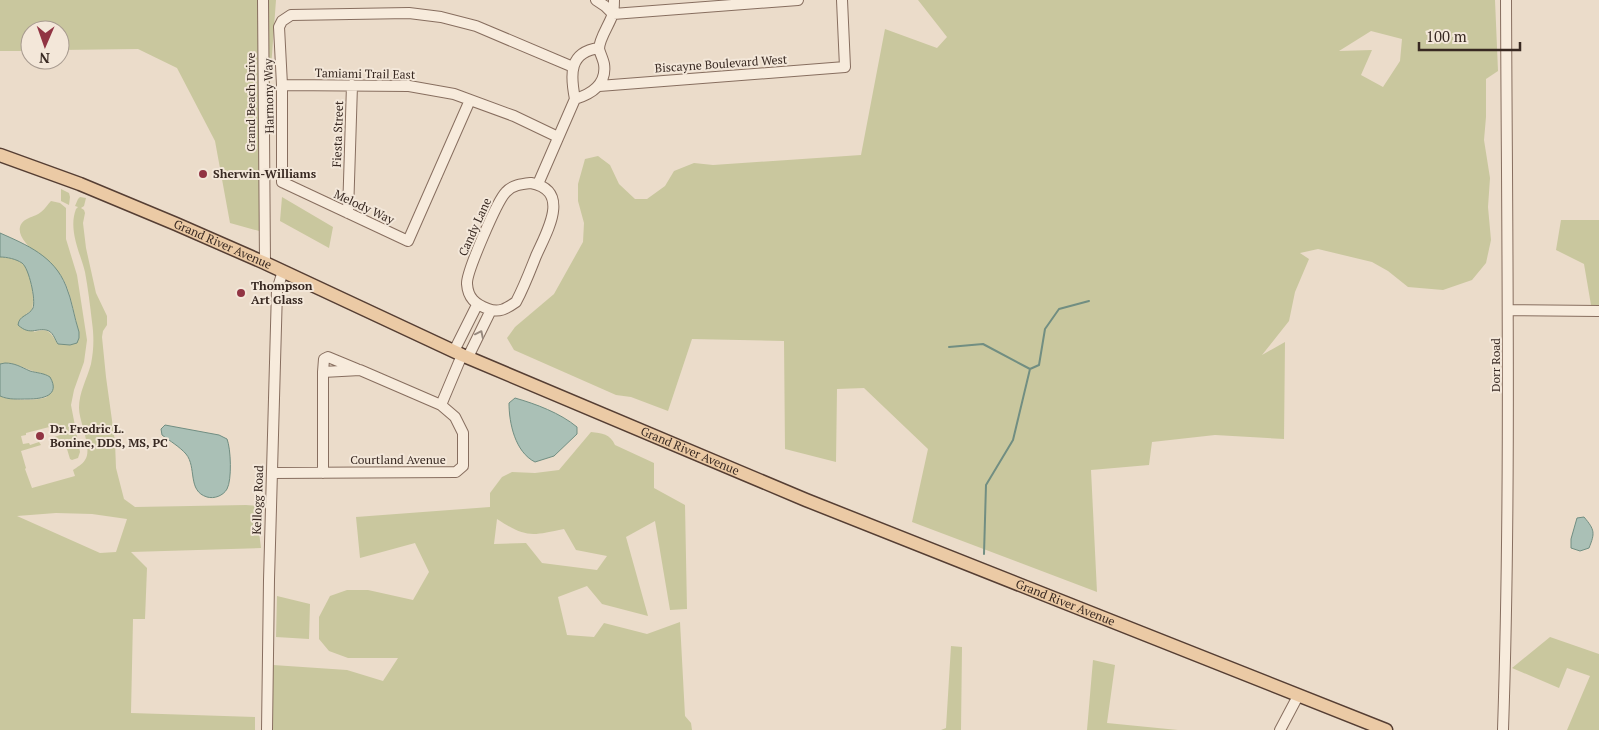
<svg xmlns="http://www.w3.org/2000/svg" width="1599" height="730" font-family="'PT Serif',serif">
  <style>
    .green { fill: #c9c79e; fill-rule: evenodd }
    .water { fill: #aac0b6; stroke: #718e82 }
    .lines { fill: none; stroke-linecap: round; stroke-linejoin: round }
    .stream { stroke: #718e82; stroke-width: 2 }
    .minor-casing { stroke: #876e5f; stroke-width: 12 }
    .major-casing { stroke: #553e33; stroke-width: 15 }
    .minor { stroke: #f7ebdc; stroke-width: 10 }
    .major { stroke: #ebcaa5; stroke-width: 12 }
    .oneway { stroke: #988a7f }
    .poi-dot { fill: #913443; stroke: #f3e7d9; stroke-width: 2 }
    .labels { text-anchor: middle; stroke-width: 4; stroke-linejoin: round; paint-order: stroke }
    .street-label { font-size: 12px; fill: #382922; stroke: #f3e7d9 }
    .poi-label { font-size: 12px; font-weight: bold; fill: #382922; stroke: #f3e7d9; text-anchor: start }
  </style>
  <rect width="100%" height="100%" fill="#ebdcca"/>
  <!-- green -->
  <path class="green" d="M0 0H276L259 231 230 223 215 141 177 68 138 49 60 50V30H30V51H0Z
    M918 0H1495L1498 71 1486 79V117L1484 140 1490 178 1488 207 1491 240 1486 263 1472 280 1443 290 1408 287 1388 271 1372 262 1318 249 1300 253 1309 259 1295 292 1289 321 1262 355 1285 342 1284 439 1215 435 1152 442 1149 465 1091 470 1097 592 912 522 928 449 864 388 837 389 836 462 785 449 784 341 692 339 668 411 631 397 616 395 514 350 507 338 515 327 554 294 583 242 584 223 578 201V184L585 159 598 156 610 165 619 184 635 199H647L665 186 674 171 694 163 713 165 861 155 885 29 937 48 947 37ZM1371 31 1402 39 1400 61 1383 87 1361 75 1372 50 1339 51Z
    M61 189 69 193 70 197 69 205 61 201Z
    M80 197 86 198 84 206 81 208 84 210 85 213 83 223 86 248 96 293 107 316V325L103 331 102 337 106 377 115 442 116 468 124 499 135 507 246 505 258 506 261 510 257 516 261 548 131 552 147 568 145 619H133L131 713 255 717V730H0V396C11 401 36 401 47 397L41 373C27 371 15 360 0 364V257C8 257 18 259 23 264 31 271 36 303 31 311L26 314 34 332C50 327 50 333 58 344L70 345 79 332C74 316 71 289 61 276 52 265 16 243 20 227 23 217 34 218 41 212 45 209 48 204 51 201L60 203 66 208V239L77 275 87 340 84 362 74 390 71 405 80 452 78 458 72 460 70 459 64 439 50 442 49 439 60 435 58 429 52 430V428H54L53 426 26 433V435L21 436 23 444 29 443 30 445 39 442 41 445 21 451 26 468 25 469 32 488 75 476 73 470C77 467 82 465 85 460 93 449 79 422 79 408 79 392 87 379 91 364 94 349 94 336 92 322 90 305 88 288 85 272 80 252 68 230 76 209L78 207 75 206 78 199ZM56 513 92 514 127 519 116 552 100 553 17 516Z
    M282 197 333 227 329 248 280 221Z
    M1561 220H1599V305H1591L1584 264 1556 250Z
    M591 432C602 433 610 434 615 445L654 463V488L685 505 687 609 670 610 655 521 626 537 648 616 602 604 587 586 558 597 567 635 594 637 604 623 647 634 680 622 685 716 691 723 692 730H273V665L347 670 383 681 398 658H348L329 651 319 639V617L330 596 347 590H368L413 600 429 572 415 543 360 558 356 517 490 507V493L502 477 512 472 535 473 559 470ZM497 519C526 538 531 536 564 529L576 550 607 556 597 570 542 563 526 543 494 544Z
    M277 596 310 604 309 639 276 637Z
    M1550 637 1599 654V730H1567L1590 676 1567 668 1559 688 1512 668Z
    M951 646 962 647 961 730H941L946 728Z
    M1093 660 1115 665 1107 723 1178 730H1087Z"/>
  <!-- water -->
  <path class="water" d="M0 233C27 245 54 256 66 286 72 300 74 317 79 332V338L77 343 70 345 58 344C55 340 54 334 49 331 38 326 31 337 18 325 19 315 29 316 33 308 36 300 29 268 22 263 16 259 7 257 0 257Z
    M5 363C15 363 21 367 30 371 37 373 44 373 50 377 61 396 42 399 28 399 18 399 9 400 0 396V364Z
    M515 398C536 404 560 413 577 427V434L554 456 535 462C515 452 509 423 509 403Z
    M165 425 219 435 227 439C231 449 232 480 227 489 223 496 214 499 207 497 187 491 197 467 186 454 180 447 170 441 162 435L161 429Z
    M1584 517C1595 530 1595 533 1589 548L1580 551 1571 548V539L1577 518Z"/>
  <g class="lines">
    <!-- stream -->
    <path class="stream" d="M949 347 983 344 1030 369
      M984 554 986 485 1013 440 1030 369 1039 365 1045 329 1059 309 1089 301"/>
    <!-- minor casing -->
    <g class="minor-casing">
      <path id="minor" d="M263 0 265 263
        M596 0 605 6 613 14 798 0
        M282 85 409 86 454 94 514 116 558 137
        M599 86 845 67 842 0
        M575 99C592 94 607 84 604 64 603 59 600 53 599 49 599 39 609 25 612 16 614 11 614 5 614 0
        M575 99C570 74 569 52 599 48
        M470 100 408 241 282 182V85L279 27 282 21 291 15 409 13 441 17 476 26 573 67
        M531 183C572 191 546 233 536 256 530 271 524 287 516 302 506 309 499 313 488 309 475 304 468 298 467 284 466 273 497 201 506 192 512 185 522 184 531 183Z
        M538 184 575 99
        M348 213 352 85
        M1508 310 1599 311
        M454 351 477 305
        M468 357 491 310
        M323 372 324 359 328 357 357 369
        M441 405 462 355
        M272 473 456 472 463 466V433L455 417 441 405 360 370 323 372V473
        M267 730 269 580 277 290 283 271
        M1280 730 1298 696
        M1503 730C1511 487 1507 243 1506 0"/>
    </g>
    <!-- major casing -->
    <g class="major-casing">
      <g id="major">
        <path id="s1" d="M0 155 80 184 176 224 265 263 462 355 806 500 1386 730"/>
      </g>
    </g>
    <!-- minor -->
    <use href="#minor" class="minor"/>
    <!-- major -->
    <use href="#major" class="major"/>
  </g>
  <!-- one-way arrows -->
  <defs><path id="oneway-chevron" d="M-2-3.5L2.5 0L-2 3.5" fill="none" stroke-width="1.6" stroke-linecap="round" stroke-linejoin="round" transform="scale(1.25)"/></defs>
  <use class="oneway" href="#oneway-chevron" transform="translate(480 334) rotate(-64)"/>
  <!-- markers -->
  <g class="poi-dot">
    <circle cx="203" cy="174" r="5"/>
    <circle cx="241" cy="293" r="5"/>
    <circle cx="40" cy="436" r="5"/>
  </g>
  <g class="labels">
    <!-- street labels -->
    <g class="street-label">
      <text transform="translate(721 64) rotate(-4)" y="4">Biscayne Boulevard West</text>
      <text transform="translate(365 74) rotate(1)" y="4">Tamiami Trail East</text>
      <text transform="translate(269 96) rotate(-91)" y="4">Harmony Way</text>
      <text transform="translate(251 102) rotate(-90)" y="4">Grand Beach Drive</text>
      <text transform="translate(338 134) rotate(-88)" y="4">Fiesta Street</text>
      <text transform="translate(364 207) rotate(25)" y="4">Melody Way</text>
      <text transform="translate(475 227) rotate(-66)" y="4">Candy Lane</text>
      <text dy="4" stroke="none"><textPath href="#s1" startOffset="240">Grand River Avenue</textPath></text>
      <text transform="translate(1496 365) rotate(-90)" y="4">Dorr Road</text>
      <text dy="4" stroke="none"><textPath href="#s1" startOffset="751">Grand River Avenue</textPath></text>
      <text x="398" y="464">Courtland Avenue</text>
      <text transform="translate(258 500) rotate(-88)" y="4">Kellogg Road</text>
      <text dy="4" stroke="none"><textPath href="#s1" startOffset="1156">Grand River Avenue</textPath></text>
    </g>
    <!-- poi labels -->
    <g class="poi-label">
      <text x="213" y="178">Sherwin-Williams</text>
      <text x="251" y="290">Thompson<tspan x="251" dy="14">Art Glass</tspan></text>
      <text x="50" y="433">Dr. Fredric L.<tspan x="50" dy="14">Bonine, DDS, MS, PC</tspan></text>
    </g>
  </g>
  <!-- north arrow -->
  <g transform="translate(45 45) rotate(182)"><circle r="24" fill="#f3e7d9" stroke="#a89b90"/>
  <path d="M0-4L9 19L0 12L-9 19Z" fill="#913443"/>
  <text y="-8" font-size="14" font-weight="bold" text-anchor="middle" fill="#382922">N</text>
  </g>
  <!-- scale -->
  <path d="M1419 42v8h101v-8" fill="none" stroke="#382922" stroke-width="2.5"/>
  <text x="1426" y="42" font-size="15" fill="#382922" stroke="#f3e7d9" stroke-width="4" paint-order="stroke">100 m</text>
</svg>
